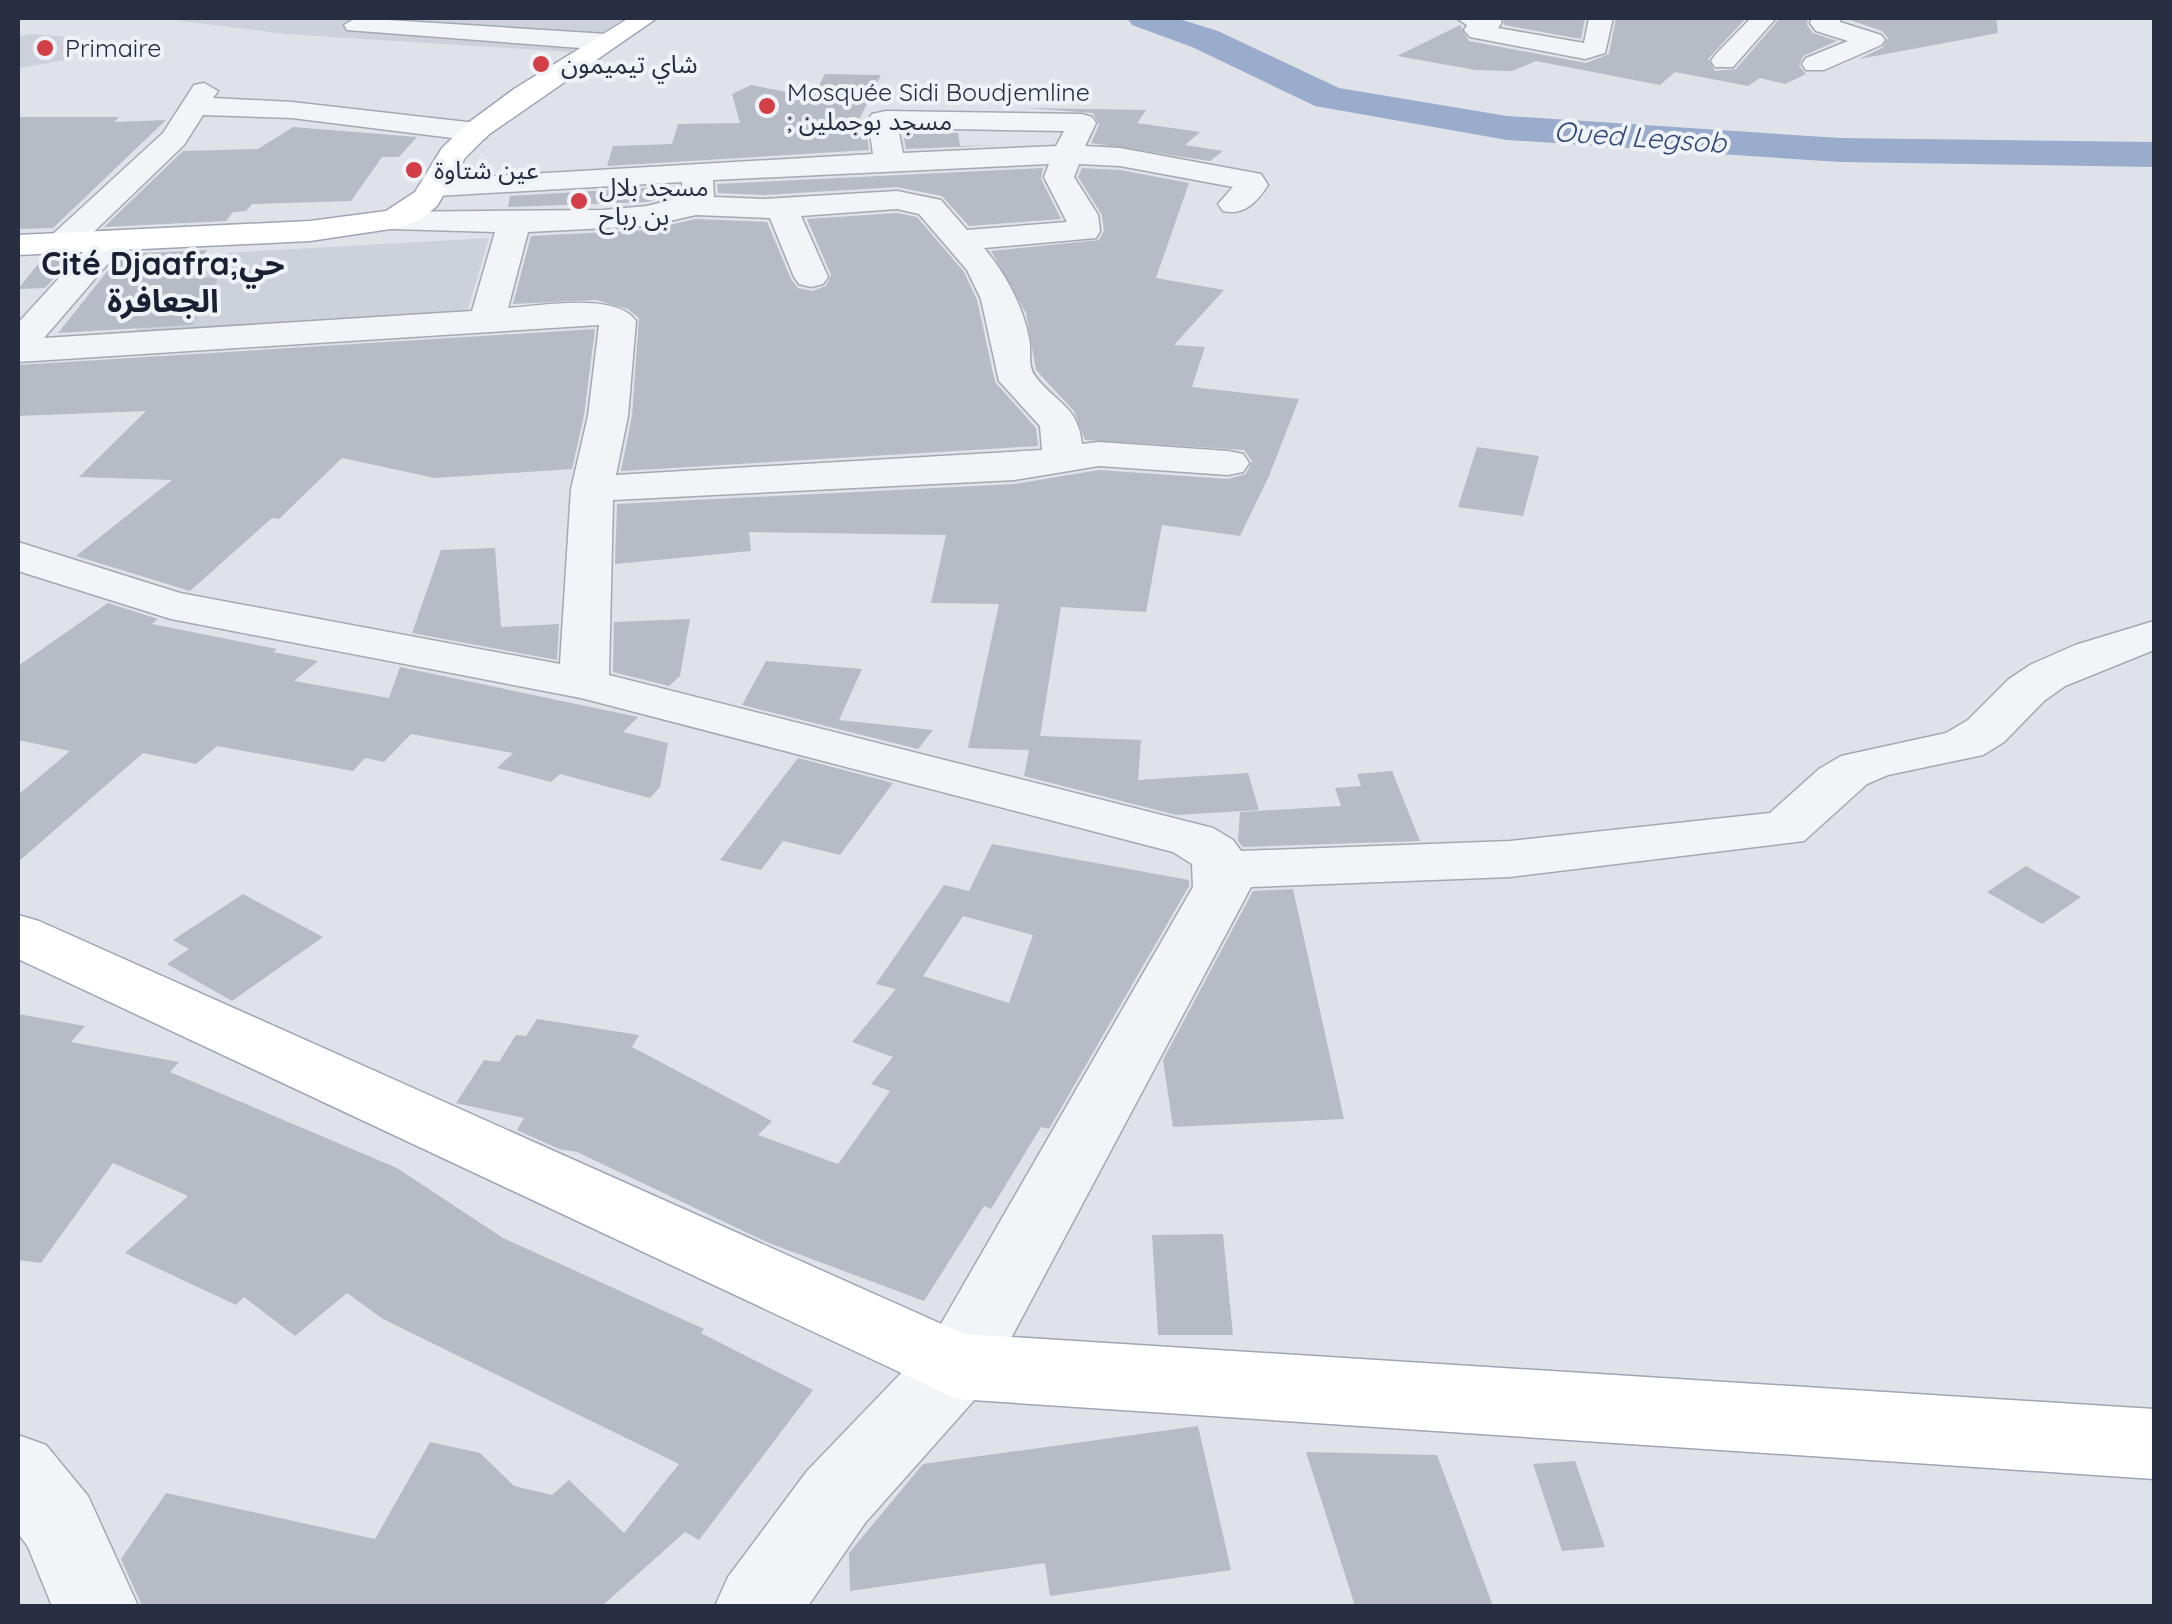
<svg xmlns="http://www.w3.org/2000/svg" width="2172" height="1624" font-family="Quicksand,'Noto Sans Arabic',sans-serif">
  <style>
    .built { fill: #cdd1db }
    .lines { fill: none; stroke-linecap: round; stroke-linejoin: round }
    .river { fill: #99accb; fill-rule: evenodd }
    .building { fill: #b6bbc6; fill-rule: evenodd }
    .minor-casing { stroke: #a5a8b3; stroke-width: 3 }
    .major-casing { stroke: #9ea5b6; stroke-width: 3 }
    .minor { fill: #f2f4f7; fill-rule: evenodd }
    .major { fill: #fff; fill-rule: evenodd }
    .poi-dot { fill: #d43f47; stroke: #eff2f7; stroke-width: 4 }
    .labels { text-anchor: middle; stroke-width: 8; stroke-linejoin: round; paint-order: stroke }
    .far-poi-label { font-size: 25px; fill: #282e41; stroke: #eff2f7; text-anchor: start }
    .far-water-label { font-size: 28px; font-style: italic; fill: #304977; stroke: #eff2f7 }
    .far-district-label { font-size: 32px; font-weight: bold; fill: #1a2032; stroke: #eff2f7 }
  </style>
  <rect width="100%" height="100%" fill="#e0e2e9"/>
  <!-- built -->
  <path class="built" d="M158 18H625L570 52 285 34Z
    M30 34 75 37 71 59 18 68V36Z
    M489 238 466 316 132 336 145 315 188 272 213 270 224 253Z"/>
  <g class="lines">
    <!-- river -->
    <path class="river" d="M1127 18H1176L1218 31 1339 88 1507 116 1840 138 2154 142V167L1840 162 1507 140 1315 106 1192 47 1132 25Z"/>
  </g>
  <!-- building -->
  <path class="building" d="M1503 18H1585L1581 39 1504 25Z
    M1616 18H1746L1708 59 1715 71 1736 69 1780 18H1808L1807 25 1813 33 1837 41 1803 56 1799 66 1806 74 1785 84 1760 78 1748 86 1675 72 1660 85 1536 61 1512 71 1476 70 1397 56 1460 25 1469 41 1586 63 1609 54Z
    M1844 18H1996L1998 33 1859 59 1882 48 1888 38 1882 31Z
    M825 74 881 75 854 130 866 129 869 150 607 166 613 146 672 144 678 124 740 123 732 94 751 85 813 97Z
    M1027 108 1146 110 1137 123 1200 132 1185 145 1223 151 1210 161 1091 143 1099 125 1093 113Z
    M18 117H119L114 122 166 120 53 228 18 229Z
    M293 127 417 137 399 157H382L351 201 252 204 246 211 233 212 226 221 104 227 183 151 258 149Z
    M903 132 958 133 960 146 1004 145 906 149Z
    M1043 168 1041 179 1061 219 969 226 942 196 897 187 764 195 718 193 717 184Z
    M1082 168 1120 170 1189 183 1156 278 1224 290 1174 345 1205 347 1192 387 1299 399 1269 476 1240 536 1162 525 1146 612 1061 607 1040 736 1141 740 1138 780 1248 773 1259 810 1176 815 1024 776 1029 750 968 748 999 604 931 603 946 535 749 532 751 551 615 564 617 504 1015 484 1099 470 1228 479 1246 474 1252 461 1244 450 1085 440 1074 411 1036 370 1026 313 991 251 1099 240 1104 231 1102 215 1078 177Z
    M678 186 679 194 646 202 508 207 510 196Z
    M897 213 917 217 964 272 977 300 995 382 1036 428 1038 446 621 471 632 416 639 318 628 309 596 300 513 304 531 236 647 230 696 219 767 222 791 279 798 288 812 291 826 286 831 275 807 219Z
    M207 250 187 279 219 277 192 325 58 333 121 254Z
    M74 256 45 288 18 289 43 258Z
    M595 329 584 415 572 469 435 478 342 458 279 519 272 518 190 591 76 556 172 480 79 477 146 411 18 416V365Z
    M1477 447 1539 456 1523 516 1458 507Z
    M495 548 501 627 559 624 557 660 412 633 441 550Z
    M108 603 158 619 152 624 277 649 273 652 318 661 294 681 389 698 400 667 638 717 623 732 668 743 660 787 650 798 560 774 551 782 497 768 513 753 411 734 384 762 365 758 353 771 217 746 196 764 143 753 18 862V795L70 751 18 740V666Z
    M690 619 680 676 669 686 613 672 614 622Z
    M766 661 862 669 839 720 933 730 918 749 742 705Z
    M798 758 893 783 840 855 783 841 761 870 720 860Z
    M1392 771 1420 841 1243 847 1238 841 1240 812 1341 806 1335 788 1361 786 1357 774Z
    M992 844 1189 880V886L1049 1129 1041 1127 991 1209 984 1206 924 1301 769 1243 577 1152 559 1149 517 1130 524 1118 456 1103 484 1060 499 1062 516 1035 526 1036 537 1019 639 1035 632 1047 772 1121 758 1135 838 1164 890 1091 871 1084 893 1057 852 1042 896 989 876 984 944 885 969 891ZM963 916 1033 935 1009 1003 923 976Z
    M2026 866 2081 897 2042 924 1987 892Z
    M1293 889 1344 1119 1173 1127 1163 1060 1253 891Z
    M243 894 323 937 232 1001 167 964 189 949 173 940Z
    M18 1014 85 1026 71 1042 179 1062 170 1072 397 1168 503 1238 704 1329 701 1333 813 1390 699 1540 685 1532 602 1606H142L121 1559 166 1493 375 1539 430 1442 480 1453 514 1486 552 1495 569 1480 624 1533 679 1464 383 1319 347 1293 295 1336 244 1297 236 1305 125 1253 188 1196 113 1163 41 1263 18 1260Z
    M1223 1234 1233 1335H1158L1152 1235Z
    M1198 1426 1231 1570 1050 1596 1045 1563 850 1591 849 1553 923 1464Z
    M1306 1452 1437 1455 1493 1606H1355Z
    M1575 1461 1605 1547 1562 1551 1533 1464Z"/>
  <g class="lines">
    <!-- minor casing -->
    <g class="minor-casing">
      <path id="minor" d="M356 18 607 34 620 42 607 50 347 30 344 25Z
        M1456 18H1499L1502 22 1498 28 1584 43 1589 18H1613L1605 53 1585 59 1470 37 1464 30 1467 25Z
        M1751 18H1776L1733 67H1715L1711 61 1715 55Z
        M1812 18H1840V22L1881 35 1885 40 1881 45 1824 70H1806L1802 64 1806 58 1848 41 1816 31 1810 23Z
        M204 83 218 91 213 98 292 102 476 123 486 126 490 132 486 138 476 141 292 118 203 115 184 145 78 247H54L50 240 54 233 163 133 194 85Z
        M886 111 1082 114 1092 117 1096 123 1085 146 1120 148 1261 174 1268 185C1257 202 1244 216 1223 211L1218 204 1233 187 1120 166 1079 164 1074 177 1098 215 1100 231 1096 238 984 248C1005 273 1023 306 1029 338 1032 351 1027 365 1035 376 1056 404 1078 405 1082 444L1099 442 1228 451 1243 454 1249 463 1243 472 1228 475 1099 466 1015 480 613 500 609 675 1213 828 1233 840 1241 851 1510 841 1770 813 1819 769 1841 756 1946 733 1968 720 2009 679 2030 665 2075 645 2154 621V650L2065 686 2044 701 2004 742 1983 755 1888 775 1867 784 1804 841 1510 877 1251 887 984 1389 865 1523 808 1606H715L728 1577 807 1471 930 1343 1193 887 1192 864 1173 852 581 698 171 619 18 571V542L180 593 560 664 571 489 588 416 599 325 18 362V323L102 231H126L130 238 44 338 472 311 495 232 392 229 381 226 376 219 381 212 603 210 647 206 683 197 682 182 437 196 426 194 422 187 426 180 873 154 868 120 872 114ZM898 128 1064 131 1056 146 903 153ZM1049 164 1044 177 1067 222 967 230 941 200 897 191 764 199 714 197 713 180ZM897 209 919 214 967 270 981 299 999 381 1040 426 1042 450 616 475 628 416 636 321C616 292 541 306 508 308L528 232 647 226 696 215 770 218 794 277 799 284 811 287 823 284 828 277 801 216Z
        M18 1435 46 1445 88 1496 138 1606H52L28 1547 18 1533Z"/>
    </g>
    <!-- major casing -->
    <g class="major-casing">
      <path id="major" d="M629 18H657L488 135 465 158 437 206 420 220 397 228 310 241 18 255V235L310 221 386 211 415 192 442 148 468 123 514 89Z
        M18 915 39 921 964 1334 2154 1409V1479L957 1399 18 959Z"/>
    </g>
    <!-- minor -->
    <use href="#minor" class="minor"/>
    <!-- major -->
    <use href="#major" class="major"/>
  </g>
  <!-- markers -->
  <g class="poi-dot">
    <circle cx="45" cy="48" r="10"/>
    <circle cx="541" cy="64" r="10"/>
    <circle cx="767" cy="106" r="10"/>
    <circle cx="414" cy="170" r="10"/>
    <circle cx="579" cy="201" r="10"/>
  </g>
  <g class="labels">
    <!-- far-poi labels -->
    <g class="far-poi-label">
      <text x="65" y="57">Primaire</text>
      <text x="561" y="73">شاي تيميمون</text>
      <text x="787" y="101">Mosquée Sidi Boudjemline<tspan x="787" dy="29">; مسجد بوجملين</tspan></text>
      <text x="434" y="179">عين شتاوة</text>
      <text x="599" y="196">مسجد بلال<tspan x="599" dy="29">بن رباح</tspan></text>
    </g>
    <!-- far-water labels -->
    <g class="far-water-label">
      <text transform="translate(1640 137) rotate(4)" y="10">Oued Legsob</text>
    </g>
    <!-- far-district labels -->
    <g class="far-district-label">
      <text x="163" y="275">Cité Djaafra;حي<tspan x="163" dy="37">الجعافرة</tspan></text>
    </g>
  </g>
  <!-- border -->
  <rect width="2172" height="1624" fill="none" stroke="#282e41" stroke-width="40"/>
</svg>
